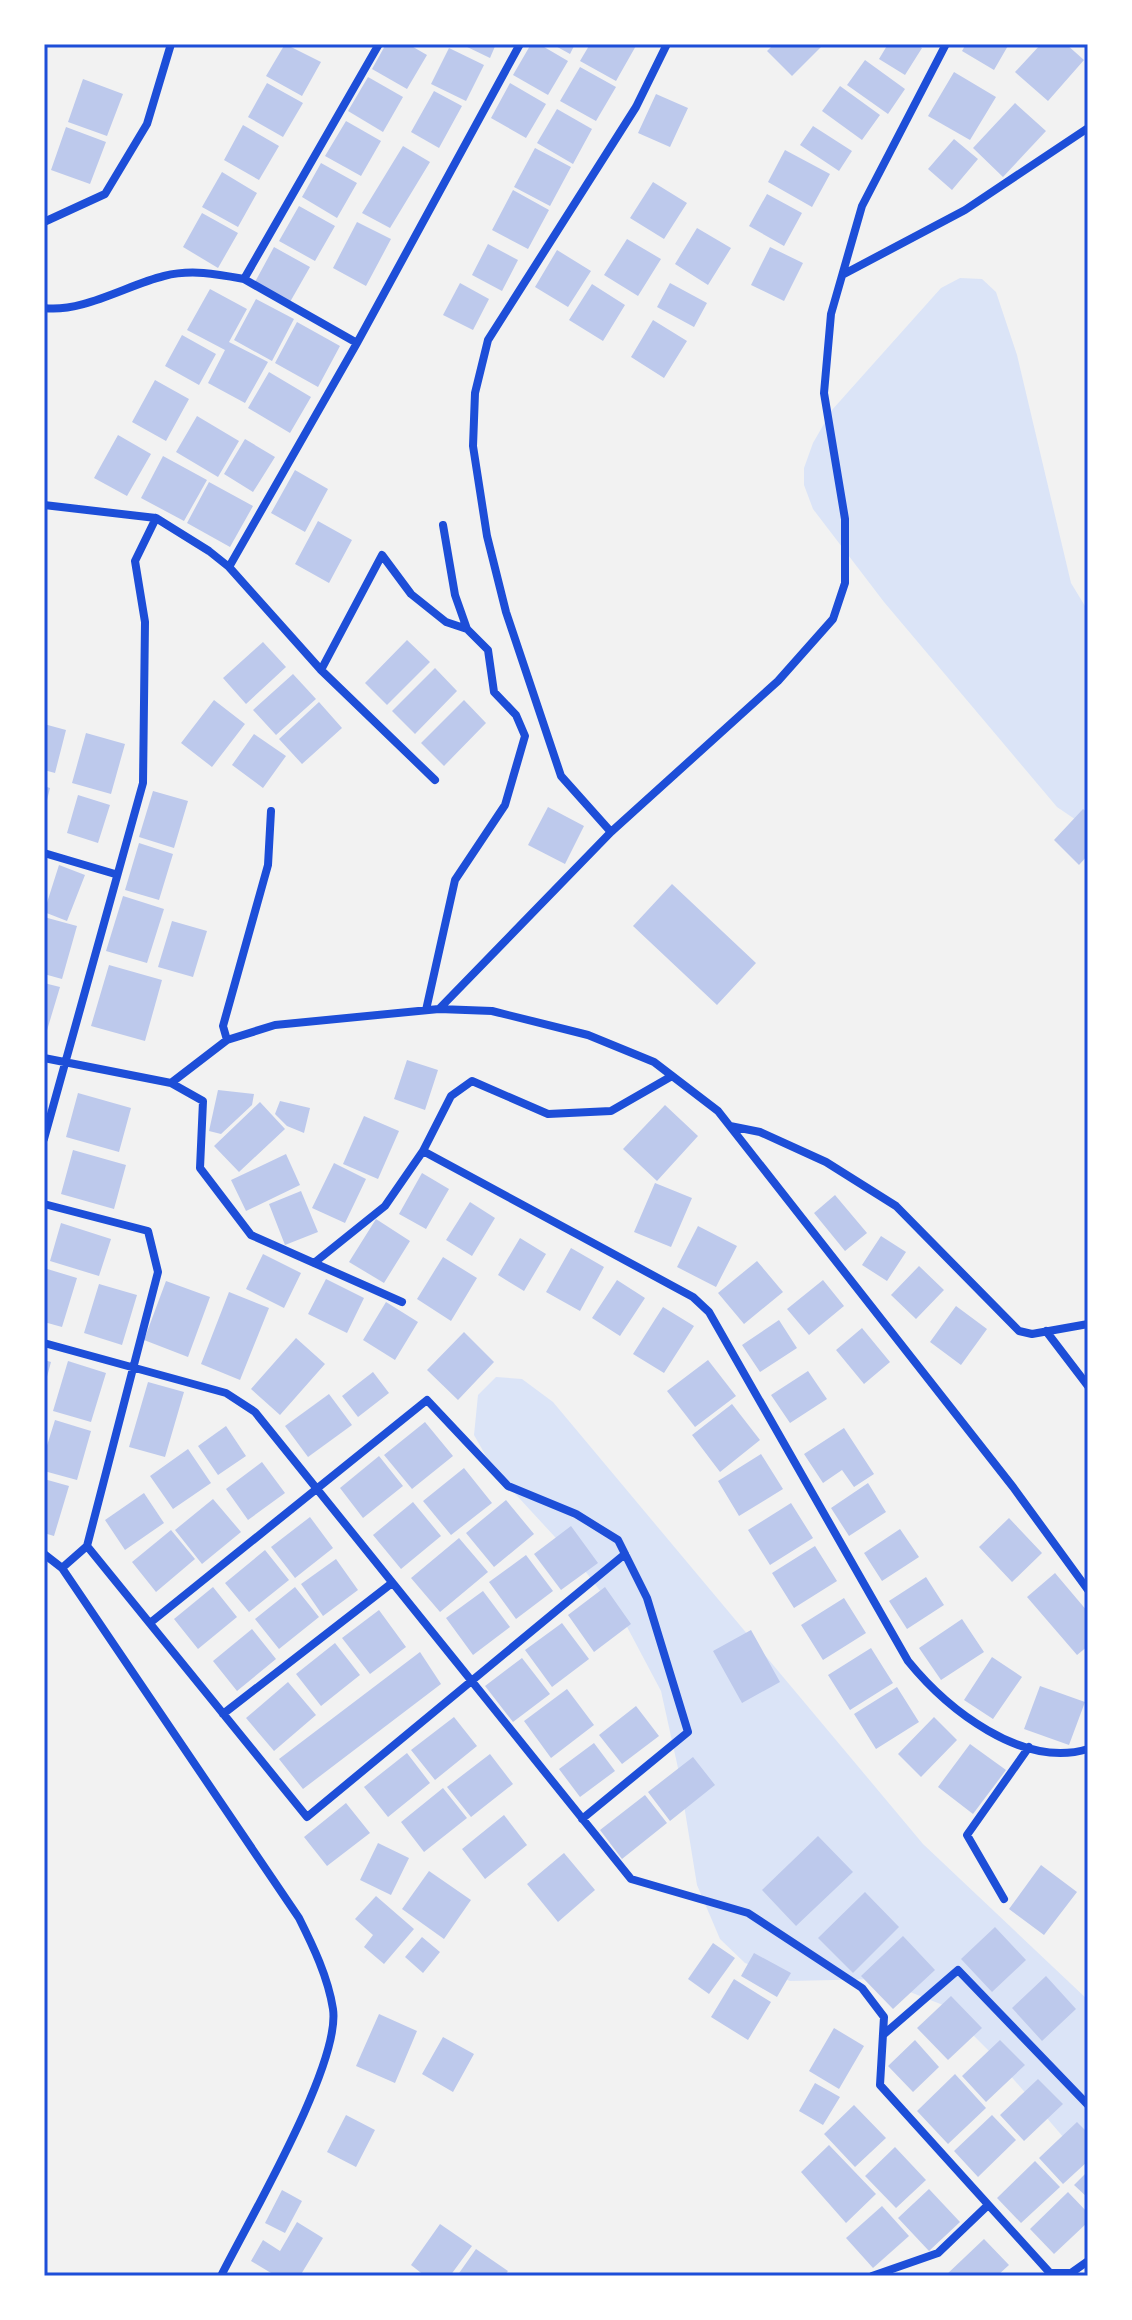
<svg xmlns="http://www.w3.org/2000/svg" width="1132" height="2320" font-family="'Space Grotesk',sans-serif">
  <style>
    .green { fill: #dbe4f7 }
    .building { fill: #bdc9ec }
    .lines { fill: none; stroke-linecap: round; stroke-linejoin: round }
    .minor { stroke: #1d4ed8; stroke-width: 8 }
    .neatline { fill: none; stroke: #1d4ed8; stroke-width: 3 }
  </style>
  <rect width="100%" height="100%" fill="#f2f2f2"/>
  <!-- green -->
  <path class="green" d="M960 278 982 279 996 292 1017 355 1071 583 1088 611V828L1057 807 884 602 813 509 804 485V468L813 443 832 410 941 288Z
    M496 1377 522 1379 553 1402 923 1844 1088 2000V2166L991 2053 943 2005 877 1979 790 1981 745 1963 720 1939 697 1885 678 1768 661 1691 626 1625 579 1563 495 1472 474 1435 478 1395Z"/>
  <!-- building -->
  <path class="building" d="M285 44 321 62 302 96 266 76Z
    M386 44H408L427 55 407 89 372 69Z
    M461 44H496L490 58Z
    M531 44H539L568 61 548 95 513 75Z
    M552 44H575L570 54Z
    M590 44H637L616 81 580 61Z
    M774 44H824L792 76 767 51Z
    M888 44H915L922 48 905 75 879 59Z
    M966 44H1009L994 70 962 51Z
    M1041 44H1066L1084 60 1048 101 1015 72Z
    M449 48 484 65 466 101 431 84Z
    M865 60 905 89 888 114 847 85Z
    M580 67 616 87 596 121 560 101Z
    M954 72 996 97 970 140 928 116Z
    M368 77 403 97 383 132 348 111Z
    M83 79 123 94 107 136 68 122Z
    M267 83 303 103 283 137 248 117Z
    M510 83 546 104 526 138 491 118Z
    M840 86 880 115 862 140 822 111Z
    M434 91 462 106 439 148 411 132Z
    M656 94 688 108 670 147 638 133Z
    M1015 103 1046 131 1003 177 973 148Z
    M557 109 592 129 573 164 537 143Z
    M346 121 381 141 361 176 325 156Z
    M243 125 279 146 259 180 224 160Z
    M813 126 852 151 839 171 800 145Z
    M66 127 106 142 90 184 51 170Z
    M954 139 978 159 952 190 928 169Z
    M403 146 430 162 390 228 362 213Z
    M535 148 571 167 550 206 514 187Z
    M785 150 830 174 812 207 768 182Z
    M321 163 357 183 337 218 302 197Z
    M222 172 257 193 238 227 202 207Z
    M653 182 687 203 664 239 630 218Z
    M513 190 549 210 528 249 492 230Z
    M767 194 802 213 784 246 749 226Z
    M299 206 335 226 315 261 279 241Z
    M202 213 238 233 218 268 183 247Z
    M357 222 391 239 366 286 333 268Z
    M697 228 731 248 708 285 675 264Z
    M627 239 661 259 638 296 604 275Z
    M488 244 518 260 502 291 472 275Z
    M274 247 310 267 290 302 255 282Z
    M770 247 803 263 784 301 751 285Z
    M557 250 591 271 568 307 535 287Z
    M460 283 489 299 473 330 443 315Z
    M670 283 707 303 694 327 657 307Z
    M592 284 625 305 603 341 569 320Z
    M210 289 247 309 229 342 268 362 245 403 208 383 225 350 187 330Z
    M256 299 294 319 272 361 234 340Z
    M653 320 687 341 664 378 631 357Z
    M297 322 340 346 318 387 275 363Z
    M182 335 216 354 199 385 165 366Z
    M269 372 311 397 290 433 248 408Z
    M155 380 189 399 166 441 132 422Z
    M197 416 239 441 218 477 176 452Z
    M118 435 151 454 127 496 94 478Z
    M245 439 275 457 253 492 224 474Z
    M163 456 207 480 184 521 141 498Z
    M295 470 328 489 305 532 271 513Z
    M209 482 253 506 230 547 187 523Z
    M318 521 352 540 329 583 295 564Z
    M407 640 430 662 387 705 365 683Z
    M263 642 286 667 246 704 223 678Z
    M435 668 457 691 415 734 392 711Z
    M293 674 316 699 276 735 253 710Z
    M214 700 245 724 212 767 181 743Z
    M464 700 486 723 444 766 421 743Z
    M319 702 342 728 302 764 279 739Z
    M44 724 66 730 55 773 44 770Z
    M86 733 125 744 111 794 72 783Z
    M254 734 286 756 263 788 232 765Z
    M44 786 50 788 45 808H44Z
    M153 791 188 801 174 848 139 837Z
    M78 795 110 805 98 843 67 833Z
    M548 807 584 826 565 864 528 845Z
    M1083 809 1088 813V855L1079 865 1054 840Z
    M139 843 173 854 159 900 125 890Z
    M59 865 85 875 67 921 44 912Z
    M672 884 756 963 717 1005 633 926Z
    M123 896 164 909 147 963 106 951Z
    M44 917 77 926 62 979 44 974Z
    M172 921 207 931 193 977 158 967Z
    M109 965 162 980 145 1041 91 1026Z
    M44 983 60 987 45 1037H44Z
    M407 1060 438 1070 425 1110 394 1099Z
    M218 1090 254 1094 252 1105 221 1134 209 1131Z
    M78 1093 131 1108 119 1152 66 1137Z
    M280 1101 310 1108 304 1133 287 1126 275 1114Z
    M260 1102 285 1129 239 1172 214 1146Z
    M665 1105 698 1136 657 1181 623 1149Z
    M364 1116 399 1131 378 1179 343 1164Z
    M73 1150 126 1165 114 1209 61 1194Z
    M286 1154 300 1185 246 1211 231 1180Z
    M334 1163 366 1179 345 1223 312 1208Z
    M422 1173 449 1189 426 1229 399 1214Z
    M655 1183 692 1198 671 1247 634 1232Z
    M301 1191 318 1232 285 1245 269 1204Z
    M835 1195 867 1233 845 1251 814 1213Z
    M470 1202 495 1218 472 1256 446 1240Z
    M376 1219 410 1241 384 1283 349 1262Z
    M61 1223 111 1239 99 1276 50 1261Z
    M698 1226 737 1246 716 1287 677 1267Z
    M881 1236 906 1252 887 1281 862 1265Z
    M520 1238 546 1254 524 1291 498 1275Z
    M571 1248 604 1267 580 1311 546 1292Z
    M263 1254 301 1273 284 1308 246 1289Z
    M443 1257 477 1278 451 1321 417 1299Z
    M757 1261 783 1292 744 1324 718 1293Z
    M919 1266 944 1290 916 1319 891 1295Z
    M44 1268 77 1278 62 1327 44 1322Z
    M326 1279 364 1298 347 1333 308 1314Z
    M617 1280 645 1298 620 1336 592 1318Z
    M823 1280 844 1306 809 1335 787 1309Z
    M166 1281 210 1297 188 1357 144 1340Z
    M99 1284 137 1295 122 1345 84 1333Z
    M229 1292 269 1308 240 1380 201 1364Z
    M386 1302 418 1322 395 1360 363 1340Z
    M956 1306 987 1329 961 1365 930 1342Z
    M663 1307 694 1326 664 1373 633 1354Z
    M779 1320 797 1348 760 1372 742 1345Z
    M862 1328 890 1362 864 1384 836 1350Z
    M464 1332 494 1362 458 1400 427 1370Z
    M296 1338 325 1364 280 1415 251 1389Z
    M44 1360 51 1362 45 1384H44Z
    M708 1360 736 1396 695 1427 667 1391Z
    M68 1361 106 1373 91 1422 53 1411Z
    M808 1371 827 1399 790 1423 771 1395Z
    M373 1372 389 1393 358 1417 342 1396Z
    M148 1382 184 1392 165 1457 129 1447Z
    M329 1394 352 1425 308 1457 285 1426Z
    M732 1404 760 1440 720 1472 692 1435Z
    M55 1420 91 1431 77 1480 44 1471V1455Z
    M425 1422 453 1456 412 1489 384 1455Z
    M226 1426 246 1456 218 1475 198 1446Z
    M844 1428 874 1474 854 1487 842 1470 823 1483 804 1454Z
    M188 1449 211 1483 173 1509 150 1476Z
    M761 1454 783 1489 739 1516 718 1481Z
    M379 1456 403 1486 363 1518 340 1488Z
    M262 1462 285 1493 248 1520 226 1489Z
    M464 1468 492 1503 451 1535 423 1501Z
    M44 1479 69 1486 54 1536 44 1533Z
    M868 1483 886 1512 849 1536 831 1508Z
    M144 1493 164 1523 125 1550 105 1520Z
    M213 1499 241 1532 202 1564 175 1530Z
    M506 1500 534 1534 494 1567 466 1533Z
    M413 1502 441 1536 401 1569 373 1535Z
    M791 1503 813 1538 770 1565 748 1530Z
    M310 1517 333 1548 295 1578 271 1547Z
    M1009 1518 1042 1553 1012 1582 979 1547Z
    M571 1526 598 1563 561 1590 534 1554Z
    M900 1529 919 1557 882 1581 864 1553Z
    M171 1530 195 1559 156 1592 132 1562Z
    M459 1538 488 1572 440 1612 411 1578Z
    M815 1546 837 1581 794 1608 772 1573Z
    M265 1550 289 1580 249 1612 225 1583Z
    M526 1555 553 1591 516 1619 489 1582Z
    M336 1559 358 1590 323 1616 301 1584Z
    M1055 1573 1088 1612V1646L1077 1655 1027 1597Z
    M926 1577 944 1605 907 1629 889 1601Z
    M213 1587 237 1617 198 1649 174 1619Z
    M295 1587 319 1617 279 1649 255 1619Z
    M605 1587 631 1624 594 1652 568 1615Z
    M483 1591 510 1627 473 1655 446 1618Z
    M844 1598 866 1633 823 1660 801 1625Z
    M379 1610 406 1647 370 1674 342 1638Z
    M962 1619 984 1652 941 1680 919 1648Z
    M562 1623 589 1659 552 1687 525 1650Z
    M252 1629 276 1659 237 1691 213 1661Z
    M751 1630 780 1682 742 1703 713 1651Z
    M335 1643 360 1675 321 1706 296 1674Z
    M871 1648 893 1683 850 1710 828 1675Z
    M420 1652 441 1684 303 1789 279 1759Z
    M992 1657 1022 1677 993 1719 964 1700Z
    M522 1658 550 1694 513 1722 485 1686Z
    M288 1682 316 1715 274 1751 246 1718Z
    M1040 1686 1085 1702 1069 1745 1024 1729Z
    M897 1687 919 1722 876 1749 854 1714Z
    M567 1689 594 1725 551 1758 524 1721Z
    M636 1706 659 1736 622 1764 599 1735Z
    M454 1717 477 1746 435 1780 411 1750Z
    M934 1717 957 1740 921 1777 898 1754Z
    M594 1743 615 1771 580 1797 559 1769Z
    M970 1744 1006 1770 973 1814 938 1787Z
    M407 1753 430 1783 388 1817 364 1787Z
    M490 1754 513 1784 471 1817 447 1787Z
    M693 1757 715 1785 670 1821 648 1792Z
    M443 1788 467 1818 424 1852 401 1822Z
    M645 1795 667 1823 622 1859 600 1830Z
    M346 1803 370 1833 327 1866 304 1837Z
    M504 1815 527 1845 485 1879 462 1849Z
    M818 1836 853 1872 796 1926 762 1890Z
    M378 1843 409 1858 391 1895 360 1880Z
    M564 1853 595 1890 558 1922 527 1884Z
    M1041 1865 1077 1892 1044 1935 1009 1909Z
    M429 1871 471 1900 444 1939 402 1909Z
    M865 1892 899 1927 853 1973 818 1938Z
    M376 1896 414 1929 384 1964 364 1947 373 1935 355 1919Z
    M995 1927 1026 1960 992 1992 961 1959Z
    M903 1936 935 1970 893 2009 861 1976Z
    M422 1937 440 1952 423 1973 405 1957Z
    M713 1943 735 1958 709 1994 688 1979Z
    M754 1953 791 1973 777 1997 741 1976Z
    M1046 1976 1076 2009 1042 2041 1012 2008Z
    M734 1979 771 2002 748 2040 711 2017Z
    M951 1996 982 2028 948 2060 917 2028Z
    M379 2014 417 2031 395 2083 356 2066Z
    M834 2028 864 2046 839 2089 809 2071Z
    M443 2037 474 2054 453 2092 422 2074Z
    M915 2040 939 2067 913 2092 888 2066Z
    M1000 2040 1025 2065 986 2102 962 2076Z
    M955 2074 986 2108 948 2144 917 2111Z
    M1038 2079 1063 2104 1024 2141 1000 2115Z
    M815 2083 840 2097 823 2125 799 2111Z
    M854 2105 886 2138 855 2167 824 2134Z
    M346 2115 375 2130 356 2167 327 2152Z
    M992 2115 1016 2140 978 2177 954 2151Z
    M1077 2122 1088 2133V2161L1063 2184 1039 2158Z
    M829 2145 876 2194 846 2223 801 2172Z
    M895 2147 926 2180 896 2208 865 2176Z
    M1035 2161 1060 2187 1021 2223 997 2198Z
    M1088 2171V2198L1074 2185Z
    M929 2189 960 2222 929 2251 898 2218Z
    M282 2190 302 2201 285 2233 265 2223Z
    M1068 2192 1088 2213V2222L1054 2254 1030 2229Z
    M882 2206 909 2236 873 2268 846 2238Z
    M297 2222 323 2238 300 2276H276L251 2261 263 2240 280 2251Z
    M440 2224 472 2246 450 2276H425L411 2265Z
    M984 2239 1009 2265 997 2276H945Z
    M476 2249 508 2271 504 2276H457Z"/>
  <g class="lines">
    <!-- minor -->
    <path class="minor" d="M44 222 105 194 147 124 171 44
      M844 274 965 210 1088 128
      M44 308C82 313 127 285 164 276 191 269 217 274 244 279
      M357 343 244 279 379 44
      M44 505 156 518 209 551 229 567 321 670 435 780
      M443 525 455 595 467 629
      M229 567 357 343 520 44
      M321 670 382 555 411 594 446 622 467 629 488 650 494 692 516 715 525 736 505 805 455 880 426 1010
      M611 832 561 776 506 612 487 536 473 446 475 393 488 340 636 107 667 44
      M44 853 115 874
      M439 1009 611 832 778 681 833 619 845 583V519L824 393 831 314 862 206 946 44
      M227 1040 223 1026 268 865 271 811
      M44 1058 171 1083 227 1040 275 1025 439 1009 492 1011 588 1035 654 1062 718 1111 1013 1487 1088 1590
      M672 1076 611 1111 548 1114 472 1081 451 1096 423 1151 693 1297 709 1312 908 1661C947 1709 1022 1769 1088 1749
      M171 1083 203 1101 200 1168 251 1235 402 1302
      M730 1126 760 1132 826 1162 896 1206 1019 1331 1032 1334 1088 1324
      M44 1139 143 783 145 622 135 561 156 518
      M44 1204 148 1231 158 1272 87 1546 62 1568
      M314 1263 385 1206 423 1151
      M1046 1331 1088 1386
      M44 1343 226 1393 255 1412 631 1879 748 1913 862 1988 884 2017 880 2085 1050 2273H1071L1088 2261
      M87 1546 307 1817 625 1554
      M44 1554 62 1568 299 1918C313 1946 328 1977 333 2009 341 2064 249 2220 221 2276
      M150 1623 427 1400 508 1486 576 1514 618 1540 647 1598 688 1732 582 1819
      M223 1714 392 1583
      M1004 1899 967 1835 1029 1747
      M883 2035 958 1970 1088 2105
      M872 2276 938 2253 987 2206"/>
  </g>
  <!-- border -->
  <rect width="1132" height="2320" fill="none" stroke="#ffffff" stroke-width="92"/>
  <rect x="46" y="46" width="1040" height="2228" class="neatline"/>
</svg>
